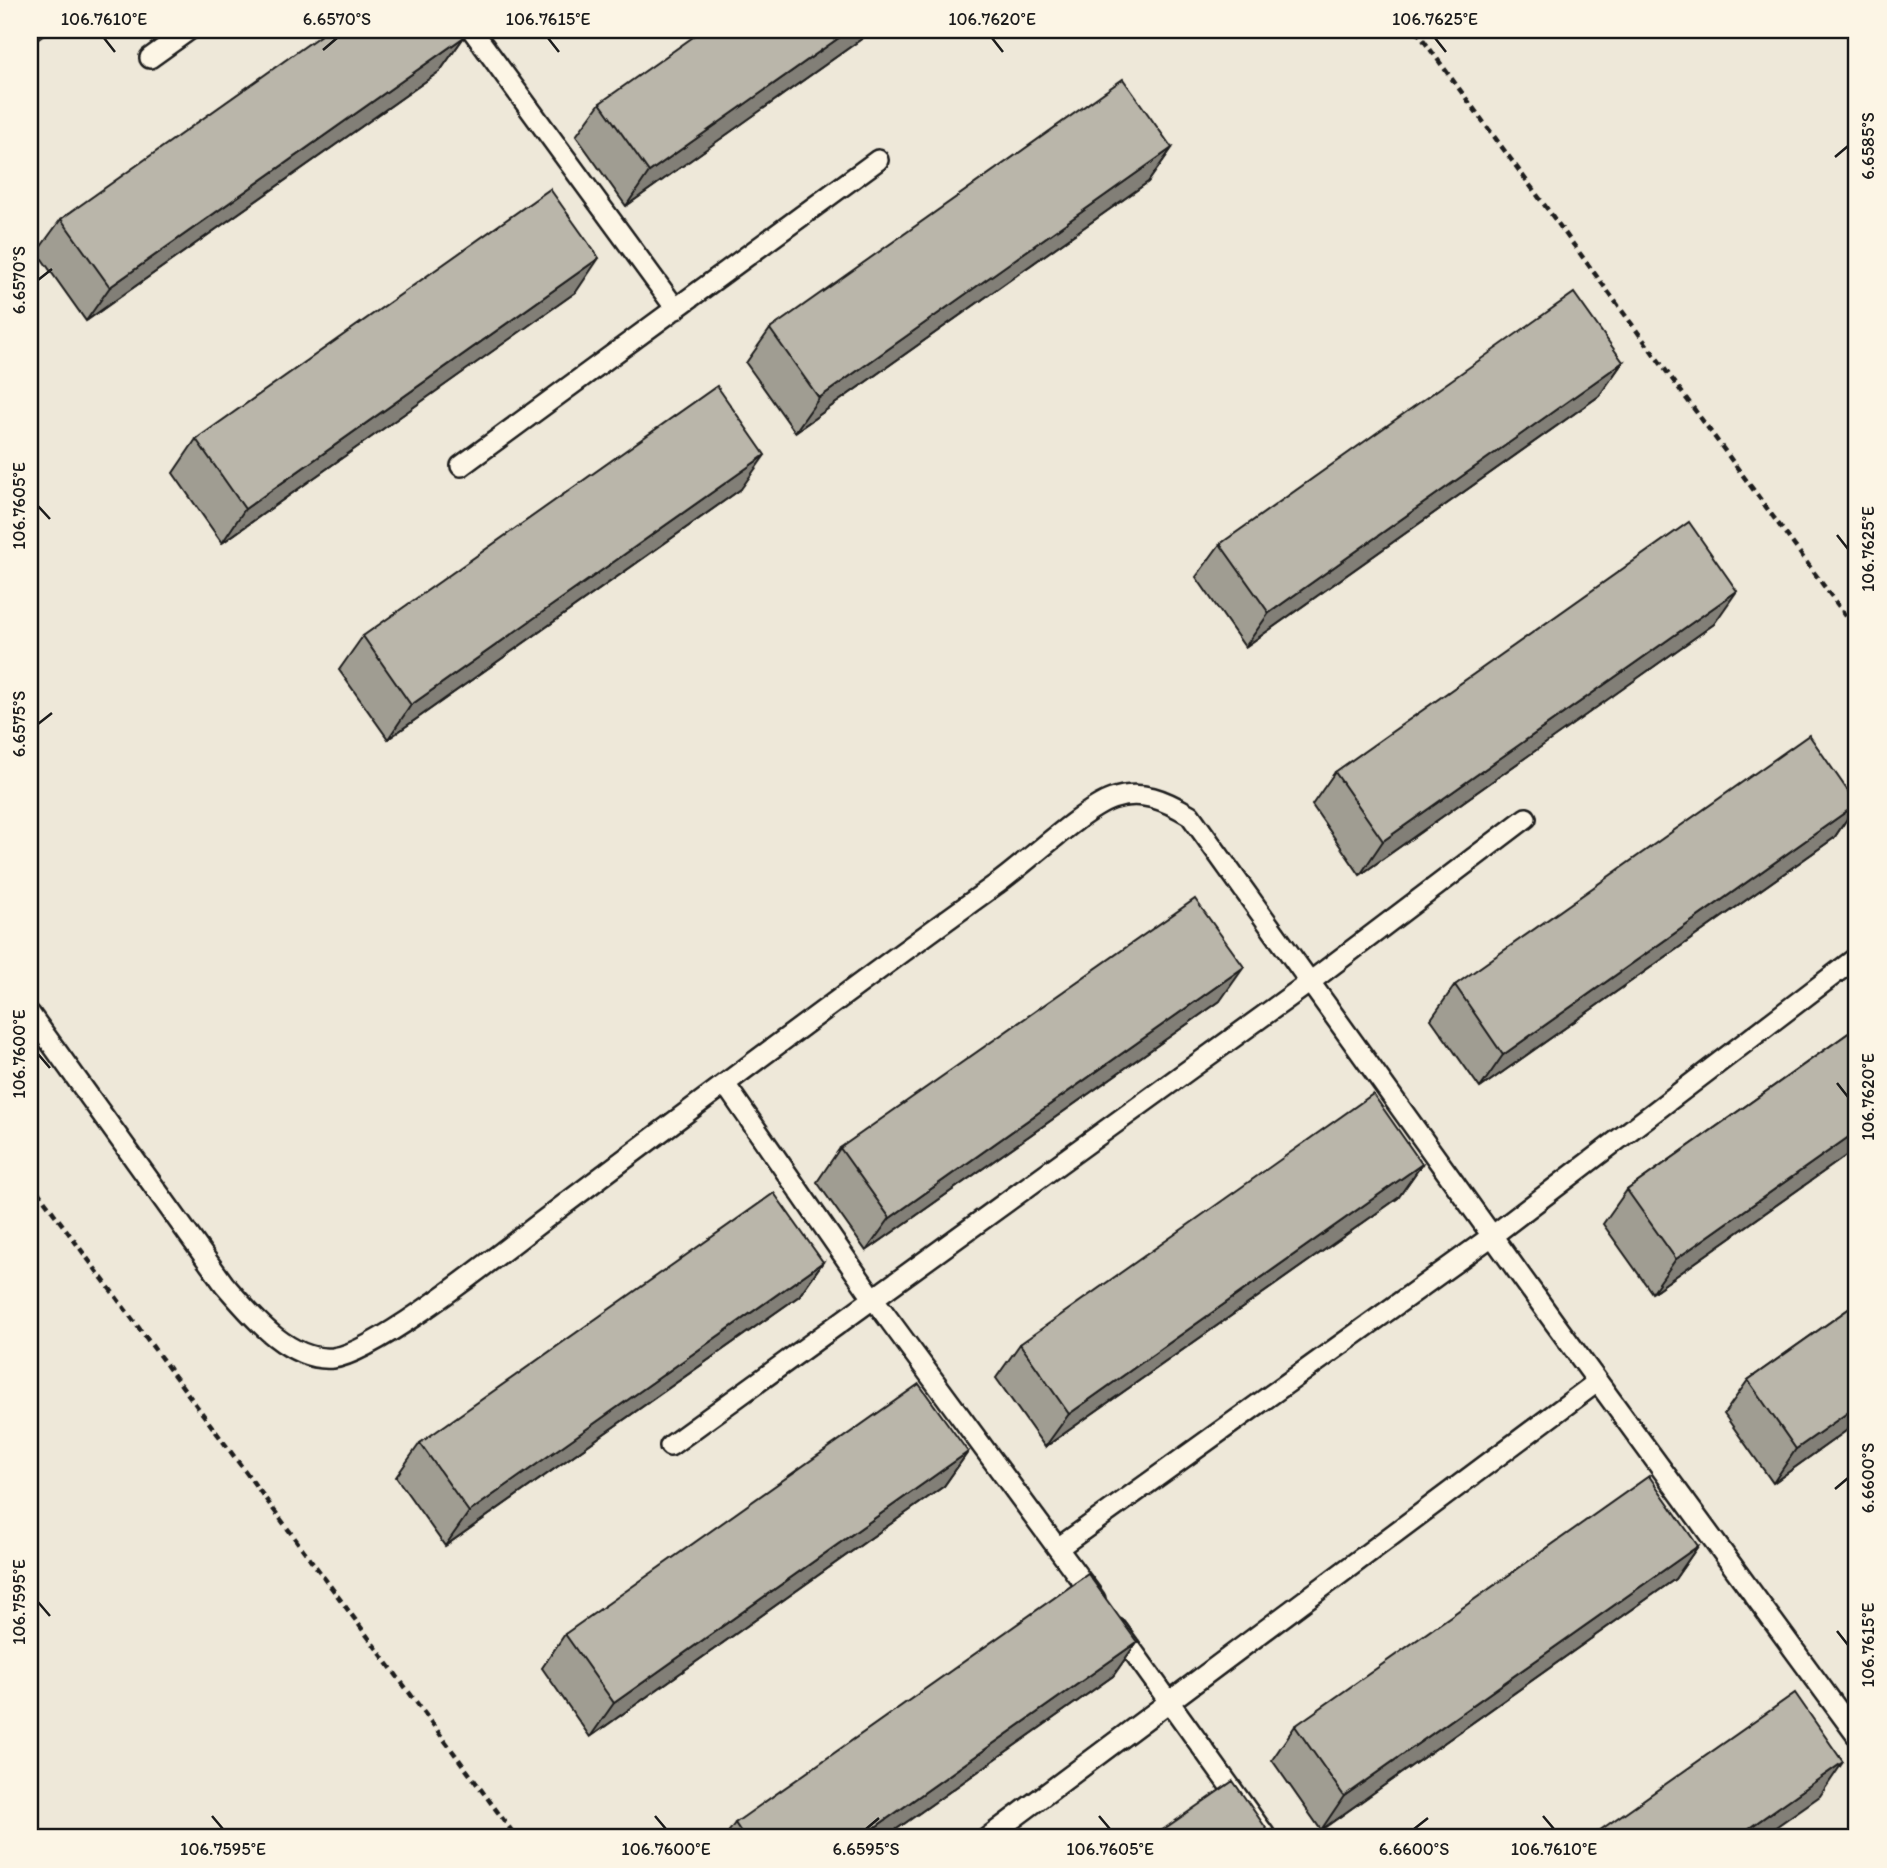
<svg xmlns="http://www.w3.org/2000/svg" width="1887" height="1868" font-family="Itim,sans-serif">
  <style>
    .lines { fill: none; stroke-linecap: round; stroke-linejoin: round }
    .lane-casing { stroke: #1c1c1c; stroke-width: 24 }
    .path { stroke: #1c1c1c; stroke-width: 4.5; stroke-dasharray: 7 5; stroke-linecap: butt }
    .lane { stroke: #fcf5e5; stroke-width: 19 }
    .wall { fill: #a09d92; stroke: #1c1c1c; stroke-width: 2 }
    .shaded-wall { fill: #827f77; stroke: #1c1c1c; stroke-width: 2 }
    .building { fill: #bab6aa; stroke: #1c1c1c; stroke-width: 2 }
    .ticks { fill: none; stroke: #1c1c1c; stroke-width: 2.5 }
    .neatline { fill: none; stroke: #1c1c1c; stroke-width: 2.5 }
    .ticks-label { font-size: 18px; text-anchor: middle; fill: #1c1c1c }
  </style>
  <rect width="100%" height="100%" fill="#eee8d9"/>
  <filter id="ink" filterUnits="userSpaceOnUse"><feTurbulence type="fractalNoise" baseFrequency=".0143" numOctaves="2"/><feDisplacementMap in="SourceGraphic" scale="14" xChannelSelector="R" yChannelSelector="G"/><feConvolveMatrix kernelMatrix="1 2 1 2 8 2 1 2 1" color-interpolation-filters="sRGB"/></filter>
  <g filter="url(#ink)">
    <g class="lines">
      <!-- lane casing -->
      <g class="lane-casing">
        <path id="lane" d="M472 30 676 309
          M150 58 189 30
          M461 466 878 160
          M30 1014 224 1284C250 1314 288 1362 333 1358 377 1353 504 1250 545 1219 695 1106 845 993 998 883 1027 862 1083 809 1112 799 1141 789 1165 800 1190 815L1554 1322 1857 1736
          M725 1084 873 1298 1095 1599
          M670 1446 1310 982 1526 818
          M1058 1548 1492 1236 1857 957
          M1117 1629 1267 1838
          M987 1838 1597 1382"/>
      </g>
      <!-- path -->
      <path class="path" d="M1416 30 1857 631
        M30 1181 517 1838"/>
      <!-- lane -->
      <use href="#lane" class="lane"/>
    </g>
    <!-- wall -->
    <path class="wall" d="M874 30 626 206 576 136 600 103Z
      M464 37 440 71 86 321 37 252 61 219Z
      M1172 148 1148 182 795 432 746 363 770 329Z
      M576 292 222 543 173 473 196 439Z
      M1623 362 1599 396 1245 647 1196 577 1220 544Z
      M741 489 388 739 339 670 363 636Z
      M1714 624 1360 875 1312 805 1335 772Z
      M1857 804 1834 838 1480 1088 1431 1019 1455 985Z
      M1220 1001 866 1251 817 1182 840 1148Z
      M1857 1027V1148L1652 1293 1603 1224 1627 1190Z
      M1422 1164 1398 1198 1045 1447 996 1378 1020 1344Z
      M823 1262 799 1296 445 1546 396 1477 420 1443Z
      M1857 1303V1423L1773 1483 1724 1414 1748 1380Z
      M968 1452 944 1486 590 1737 542 1668 565 1634Z
      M1698 1546 1675 1579 1321 1830 1272 1760 1295 1726Z
      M1137 1642 1113 1676 884 1838H724L735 1823Z"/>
    <!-- shaded-wall -->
    <path class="shaded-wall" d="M30 30H51L30 45Z
      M850 30H874L626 206 649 172Z
      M464 37 440 71 86 321 110 287Z
      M1172 148 1148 182 795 432 819 398Z
      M599 258 576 292 222 543 245 509Z
      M1623 362 1599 396 1245 647 1269 613Z
      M765 455 741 489 388 739 411 705Z
      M1737 591 1714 624 1360 875 1383 841Z
      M1857 804 1834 838 1480 1088 1503 1055Z
      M1244 967 1220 1001 866 1251 890 1218Z
      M1857 1131V1148L1652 1293 1676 1259Z
      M1422 1164 1398 1198 1045 1447 1069 1414Z
      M823 1262 799 1296 445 1546 469 1512Z
      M1857 1406V1423L1773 1483 1796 1449Z
      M968 1452 944 1486 590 1737 614 1703Z
      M1698 1546 1675 1579 1321 1830 1344 1796Z
      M1137 1642 1113 1676 884 1838H860Z
      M1843 1762 1820 1796 1760 1838H1735Z"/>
    <!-- building -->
    <path class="building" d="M328 30H458L464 37 110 287 61 219Z
      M703 30H850L649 172 600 103Z
      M1123 79 1172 148 819 398 770 329Z
      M550 189 599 258 245 509 196 439Z
      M1574 293 1623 362 1269 613 1220 544Z
      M717 386 765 455 411 705 363 636Z
      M1689 522 1737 591 1383 841 1335 772Z
      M1809 735 1857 804 1503 1055 1455 985Z
      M1195 899 1244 967 890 1218 840 1148Z
      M1857 1027V1131L1676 1259 1627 1190Z
      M1373 1094 1422 1164 1069 1414 1020 1344Z
      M774 1193 823 1262 469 1512 420 1443Z
      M1857 1303V1406L1796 1449 1748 1380Z
      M919 1384 968 1452 614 1703 565 1634Z
      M1649 1476 1698 1546 1344 1796 1295 1726Z
      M1088 1574 1137 1642 860 1838H745L735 1823Z
      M1795 1693 1843 1762 1735 1838H1589Z
      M1233 1781 1273 1838H1151Z"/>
  </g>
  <!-- ticks -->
  <path class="ticks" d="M104 38 115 52M548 38 559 52M992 38 1003 52M1435 38 1446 52M323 50 337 38M1835 157 1848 146M38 280 52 269M38 506 50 519M1837 535 1848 549M38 724 52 713M38 1054 50 1068M1837 1083 1848 1097M1835 1489 1848 1478M38 1602 50 1616M1837 1631 1848 1645M212 1816 223 1829M655 1816 666 1829M1099 1816 1110 1829M1543 1816 1554 1829M866 1829 879 1818M1414 1829 1428 1818"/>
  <!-- margin -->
  <rect width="1887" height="1868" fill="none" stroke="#fcf5e5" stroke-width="77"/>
  <rect x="38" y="38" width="1810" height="1791" class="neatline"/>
  <g class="ticks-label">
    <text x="104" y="25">106.7610°E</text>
    <text x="337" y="25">6.6570°S</text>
    <text x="548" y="25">106.7615°E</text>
    <text x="992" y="25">106.7620°E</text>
    <text x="1435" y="25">106.7625°E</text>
    <text transform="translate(1868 146) rotate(-90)" y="6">6.6585°S</text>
    <text transform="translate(19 280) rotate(-90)" y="6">6.6570°S</text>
    <text transform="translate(19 506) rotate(-90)" y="6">106.7605°E</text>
    <text transform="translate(1868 549) rotate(-90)" y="6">106.7625°E</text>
    <text transform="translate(19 724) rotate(-90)" y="6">6.6575°S</text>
    <text transform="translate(19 1054) rotate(-90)" y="6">106.7600°E</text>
    <text transform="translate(1868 1097) rotate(-90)" y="6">106.7620°E</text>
    <text transform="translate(1868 1478) rotate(-90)" y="6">6.6600°S</text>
    <text transform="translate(19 1602) rotate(-90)" y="6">106.7595°E</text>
    <text transform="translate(1868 1645) rotate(-90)" y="6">106.7615°E</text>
    <text x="223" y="1855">106.7595°E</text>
    <text x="666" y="1855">106.7600°E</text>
    <text x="866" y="1855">6.6595°S</text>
    <text x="1110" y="1855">106.7605°E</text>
    <text x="1414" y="1855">6.6600°S</text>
    <text x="1554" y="1855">106.7610°E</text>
  </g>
</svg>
